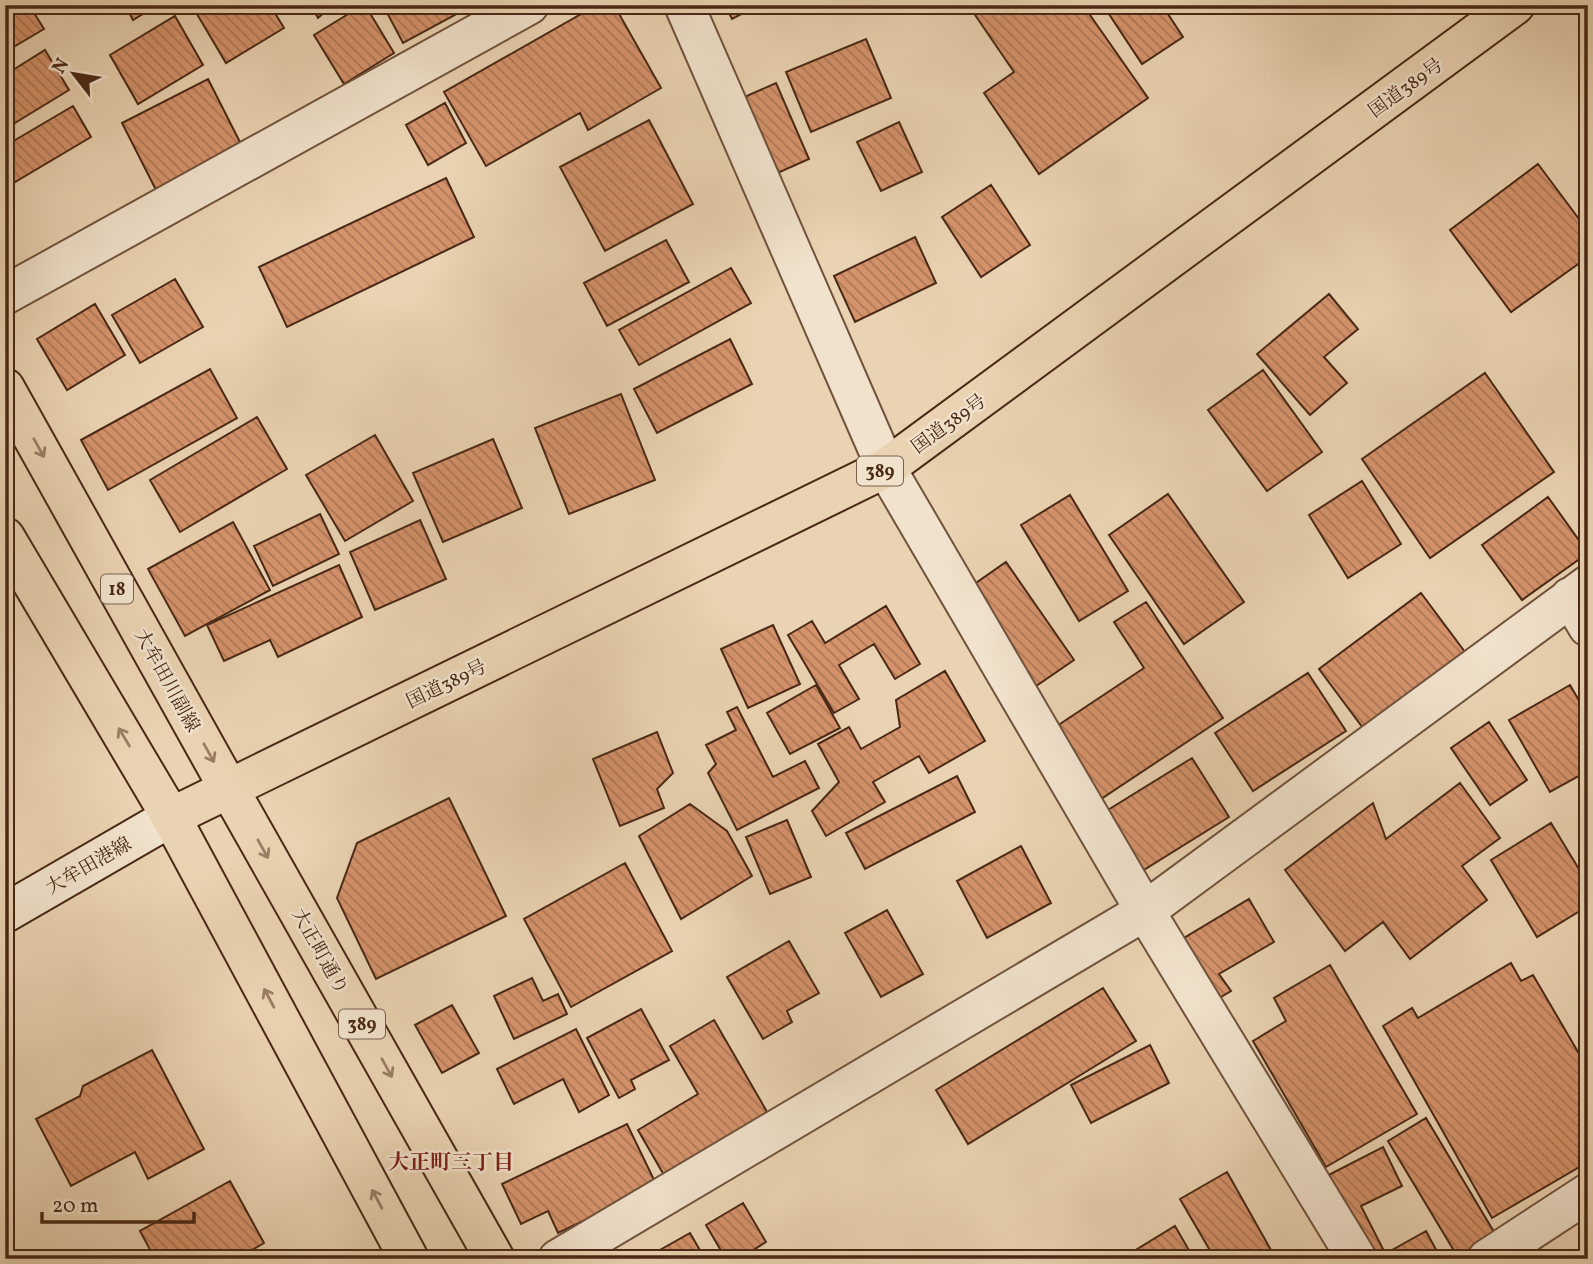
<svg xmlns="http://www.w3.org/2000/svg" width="1593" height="1264" font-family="Vollkorn,'Noto Serif JP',serif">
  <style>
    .building { fill: url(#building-back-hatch); stroke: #492815; stroke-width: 2 }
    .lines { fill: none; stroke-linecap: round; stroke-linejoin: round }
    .street-casing { stroke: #71533c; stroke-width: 42 }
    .secondary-casing { stroke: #492815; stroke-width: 42 }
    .primary-casing { stroke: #492815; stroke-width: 42 }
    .highway-casing { stroke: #492815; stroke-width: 42 }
    .street { stroke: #f1e2cd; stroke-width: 38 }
    .secondary { stroke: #f1e2cd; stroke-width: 38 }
    .primary { stroke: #ead3b2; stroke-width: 38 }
    .highway { stroke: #ead3b2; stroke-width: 38 }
    .oneway { stroke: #9a7e64 }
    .labels { text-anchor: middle; stroke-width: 5; stroke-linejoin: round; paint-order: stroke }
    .shield { fill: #f1e2cd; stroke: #7b604c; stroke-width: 2 }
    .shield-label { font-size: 18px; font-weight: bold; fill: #492815 }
    .street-label { font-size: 19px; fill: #492815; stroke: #f1e2cd }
    .neighbourhood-label { font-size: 21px; font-weight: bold; fill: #7a1f14; stroke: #f1e2cd }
  </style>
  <defs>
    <pattern id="building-back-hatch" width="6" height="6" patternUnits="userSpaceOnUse" patternTransform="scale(1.75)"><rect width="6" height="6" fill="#d5936c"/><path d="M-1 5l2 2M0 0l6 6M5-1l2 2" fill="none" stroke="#af7858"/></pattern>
  </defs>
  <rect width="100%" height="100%" fill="#ead3b2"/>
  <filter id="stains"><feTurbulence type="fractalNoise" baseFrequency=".00286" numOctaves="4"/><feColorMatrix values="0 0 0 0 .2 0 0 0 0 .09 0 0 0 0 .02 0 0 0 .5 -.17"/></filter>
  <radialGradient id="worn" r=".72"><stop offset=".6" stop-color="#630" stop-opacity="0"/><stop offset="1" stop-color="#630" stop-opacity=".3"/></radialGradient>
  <!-- building -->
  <path class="building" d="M5 5H29L44 29 5 52Z
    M125 5H157L133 20Z
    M200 5H270L284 28 226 63 194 9Z
    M311 5H333L318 18Z
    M363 5H365L394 53 344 84 314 35Z
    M383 5H466L468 8 403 43Z
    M597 5H614L661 88 588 130 580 113 486 166 444 92Z
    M725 5H759L732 19Z
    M976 5H1083L1148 98 1039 174 984 93 1014 72 971 9Z
    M1103 5H1162L1183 37 1142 64Z
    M175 16 203 65 138 104 110 55Z
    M866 39 891 98 811 132 786 72Z
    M45 50 69 90 5 129V75Z
    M208 79 242 146 156 190 122 123Z
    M776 83 809 159 755 183 722 107Z
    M445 103 466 143 428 165 406 125Z
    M73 106 91 137 5 188V146Z
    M649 120 693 204 605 251 560 167Z
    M899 122 922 172 881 191 857 142Z
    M1538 164 1588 231V257L1511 312 1450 230Z
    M446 178 474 237 287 327 259 267Z
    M991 185 1030 245 981 277 942 217Z
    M915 237 936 283 855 322 834 276Z
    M666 240 689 282 607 326 584 283Z
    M731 268 751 303 639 365 619 330Z
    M175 279 203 327 140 363 112 315Z
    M1329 294 1358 329 1324 357 1347 383 1310 415 1257 354Z
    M95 304 125 355 67 390 37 339Z
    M730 339 752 384 657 433 634 389Z
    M210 369 237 418 108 490 81 440Z
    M1263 370 1322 452 1267 491 1208 410Z
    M1485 373 1554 472 1430 558 1362 459Z
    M621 394 655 480 569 514 535 428Z
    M257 417 287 469 180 532 150 480Z
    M375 435 413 501 345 541 306 475Z
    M493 439 522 508 443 542 413 473Z
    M1362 481 1401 544 1348 578 1309 515Z
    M1168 494 1244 602 1184 644 1109 535Z
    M1070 495 1128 591 1079 621 1021 525Z
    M1548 497 1588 553 1522 600 1482 545Z
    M320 514 339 554 273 586 254 546Z
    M420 520 446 579 375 610 350 552Z
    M233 522 270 590 185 636 148 569Z
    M1006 562 1074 660 1020 697 953 599Z
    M339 565 362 617 278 657 270 640 224 661 207 625Z
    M1421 593 1465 652 1363 728 1319 669Z
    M1146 602 1223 718 1095 803 1048 732 1144 668 1114 622Z
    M886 606 920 664 895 679 874 644 839 665 859 699 834 713 788 635 812 621 825 643Z
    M773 625 800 684 748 708 721 649Z
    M945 671 985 741 929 773 919 756 873 782 885 802 826 836 812 811 839 782 818 744 849 727 861 749 900 727 896 700Z
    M1308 673 1346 731 1253 791 1215 733Z
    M816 685 840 728 790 754 767 713Z
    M1570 685 1588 716V771L1550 792 1509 720Z
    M737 707 773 777 805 761 819 788 737 830 708 773 716 764 706 745 736 730 727 712Z
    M1489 722 1527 780 1490 805 1451 748Z
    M657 732 673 773 657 789 664 808 620 826 593 759Z
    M1192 758 1229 817 1126 881 1090 821Z
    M957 776 975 812 865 869 846 833Z
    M1460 783 1500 838 1462 866 1487 900 1410 959 1383 922 1345 951 1285 870 1373 803 1386 839Z
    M449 798 506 916 376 979 337 898 357 843Z
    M690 804 727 831 752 876 681 919 639 836Z
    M787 820 811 877 770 894 746 837Z
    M1551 823 1588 884V906L1537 937 1491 860Z
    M1021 846 1051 903 987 938 957 881Z
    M625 863 672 951 571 1007 524 919Z
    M1249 899 1274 942 1219 974 1231 991 1204 1007 1174 944Z
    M887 910 923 974 881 997 845 933Z
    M789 941 819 993 787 1011 792 1022 763 1039 727 977Z
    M1511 963 1521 981 1533 975 1588 1069V1162L1492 1218 1383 1026 1412 1008 1418 1018Z
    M1330 965 1417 1114 1326 1167 1253 1041 1286 1021 1274 998Z
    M532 978 543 1001 558 994 567 1014 514 1039 494 996Z
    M1103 988 1136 1041 968 1144 936 1090Z
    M452 1005 479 1053 442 1073 415 1025Z
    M641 1009 669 1060 631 1080 635 1089 619 1098 587 1038Z
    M714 1020 770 1117 665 1177 638 1130 698 1094 670 1046Z
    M576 1029 609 1095 579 1112 563 1079 514 1104 497 1069Z
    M1150 1045 1169 1083 1091 1123 1071 1085Z
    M152 1050 204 1149 148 1179 135 1152 71 1186 36 1119 80 1096 83 1086Z
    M1426 1118 1497 1237 1461 1259H1459L1388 1141Z
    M627 1124 657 1186 558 1233 548 1211 521 1224 502 1184Z
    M1383 1147 1402 1186 1361 1206 1383 1249 1363 1259 1313 1183Z
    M1227 1172 1276 1259H1215L1180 1199Z
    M230 1181 264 1243 237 1259H155L140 1231Z
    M743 1203 766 1242 739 1259H726L706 1225Z
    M1175 1226 1194 1259H1121Z
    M1426 1231 1441 1259H1390L1387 1253Z
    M690 1233 705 1259H644Z"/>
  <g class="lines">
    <!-- street casing -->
    <g class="street-casing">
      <path id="street" d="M684 5 886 468 1145 911 1357 1259
        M5 295 529 5
        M1570 597 1588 627
        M558 1259 1145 911 1588 585
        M1487 1259 1588 1193"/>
    </g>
    <!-- secondary casing -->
    <g class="secondary-casing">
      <path id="secondary" d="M5 913 171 817"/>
    </g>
    <!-- primary casing -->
    <g class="primary-casing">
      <path id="primary" d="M5 388 229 789
        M5 537 171 817"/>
    </g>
    <!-- highway casing -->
    <g class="highway-casing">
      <path id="highway" d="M229 789 495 1259
        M409 1259 171 817 886 468 1515 5"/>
    </g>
    <!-- street -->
    <use href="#street" class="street"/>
    <!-- secondary -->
    <use href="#secondary" class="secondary"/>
    <!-- primary -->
    <use href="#primary" class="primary"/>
    <!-- highway -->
    <use href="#highway" class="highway"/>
  </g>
  <!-- one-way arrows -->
  <defs><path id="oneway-shaft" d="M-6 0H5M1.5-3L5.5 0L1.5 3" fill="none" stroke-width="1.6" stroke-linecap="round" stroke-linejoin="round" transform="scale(1.75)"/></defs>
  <g class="oneway">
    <use href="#oneway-shaft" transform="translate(39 448) rotate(61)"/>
    <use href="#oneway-shaft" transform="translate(124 737) rotate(-121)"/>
    <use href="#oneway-shaft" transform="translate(209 753) rotate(61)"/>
    <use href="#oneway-shaft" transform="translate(263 849) rotate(61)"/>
    <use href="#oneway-shaft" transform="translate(269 998) rotate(-118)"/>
    <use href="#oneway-shaft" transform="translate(387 1068) rotate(61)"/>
    <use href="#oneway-shaft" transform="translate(377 1199) rotate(-118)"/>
  </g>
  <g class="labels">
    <!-- shield labels -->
    <g class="shield">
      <rect x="857" y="456.5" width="46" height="29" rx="5"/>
      <rect x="101" y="574.5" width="32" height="29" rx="5"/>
      <rect x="339" y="1009.5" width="46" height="29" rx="5"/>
    </g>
    <g class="shield-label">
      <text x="880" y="477">389</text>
      <text x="117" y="595">18</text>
      <text x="362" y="1030">389</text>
    </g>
    <!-- street labels -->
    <g class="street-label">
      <text transform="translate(1405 87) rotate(-36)" y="7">国道389号</text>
      <text transform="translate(948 423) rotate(-36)" y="7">国道389号</text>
      <text transform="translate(168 680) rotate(61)" y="7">大牟田川副線</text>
      <text transform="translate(446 683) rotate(-26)" y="7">国道389号</text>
      <text transform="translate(88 865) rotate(-30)" y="7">大牟田港線</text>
      <text transform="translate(321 951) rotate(61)" y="7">大正町通り</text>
    </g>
    <!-- neighbourhood labels -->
    <g class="neighbourhood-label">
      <text x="451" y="1169">大正町三丁目</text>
    </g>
  </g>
  <!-- margin -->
  <rect width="1593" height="1264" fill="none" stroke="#ead3b2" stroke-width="28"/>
  <rect x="7" y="7" width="1579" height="1250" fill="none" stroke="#492815" stroke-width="3.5"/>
  <rect x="14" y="14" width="1565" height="1236" fill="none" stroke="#492815" stroke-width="2"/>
  <!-- north arrow -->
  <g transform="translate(74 74) rotate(301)" stroke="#f1e2cd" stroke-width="5" paint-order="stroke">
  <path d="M0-5L12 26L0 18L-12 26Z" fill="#492815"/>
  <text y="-10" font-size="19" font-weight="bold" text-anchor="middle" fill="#492815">N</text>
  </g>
  <!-- scale -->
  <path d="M42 1212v10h152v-10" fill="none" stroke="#492815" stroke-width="3.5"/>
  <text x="52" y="1212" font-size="21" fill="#492815" stroke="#f1e2cd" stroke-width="5" paint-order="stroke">20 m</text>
  <rect width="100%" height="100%" filter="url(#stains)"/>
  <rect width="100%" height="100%" fill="url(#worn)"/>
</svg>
